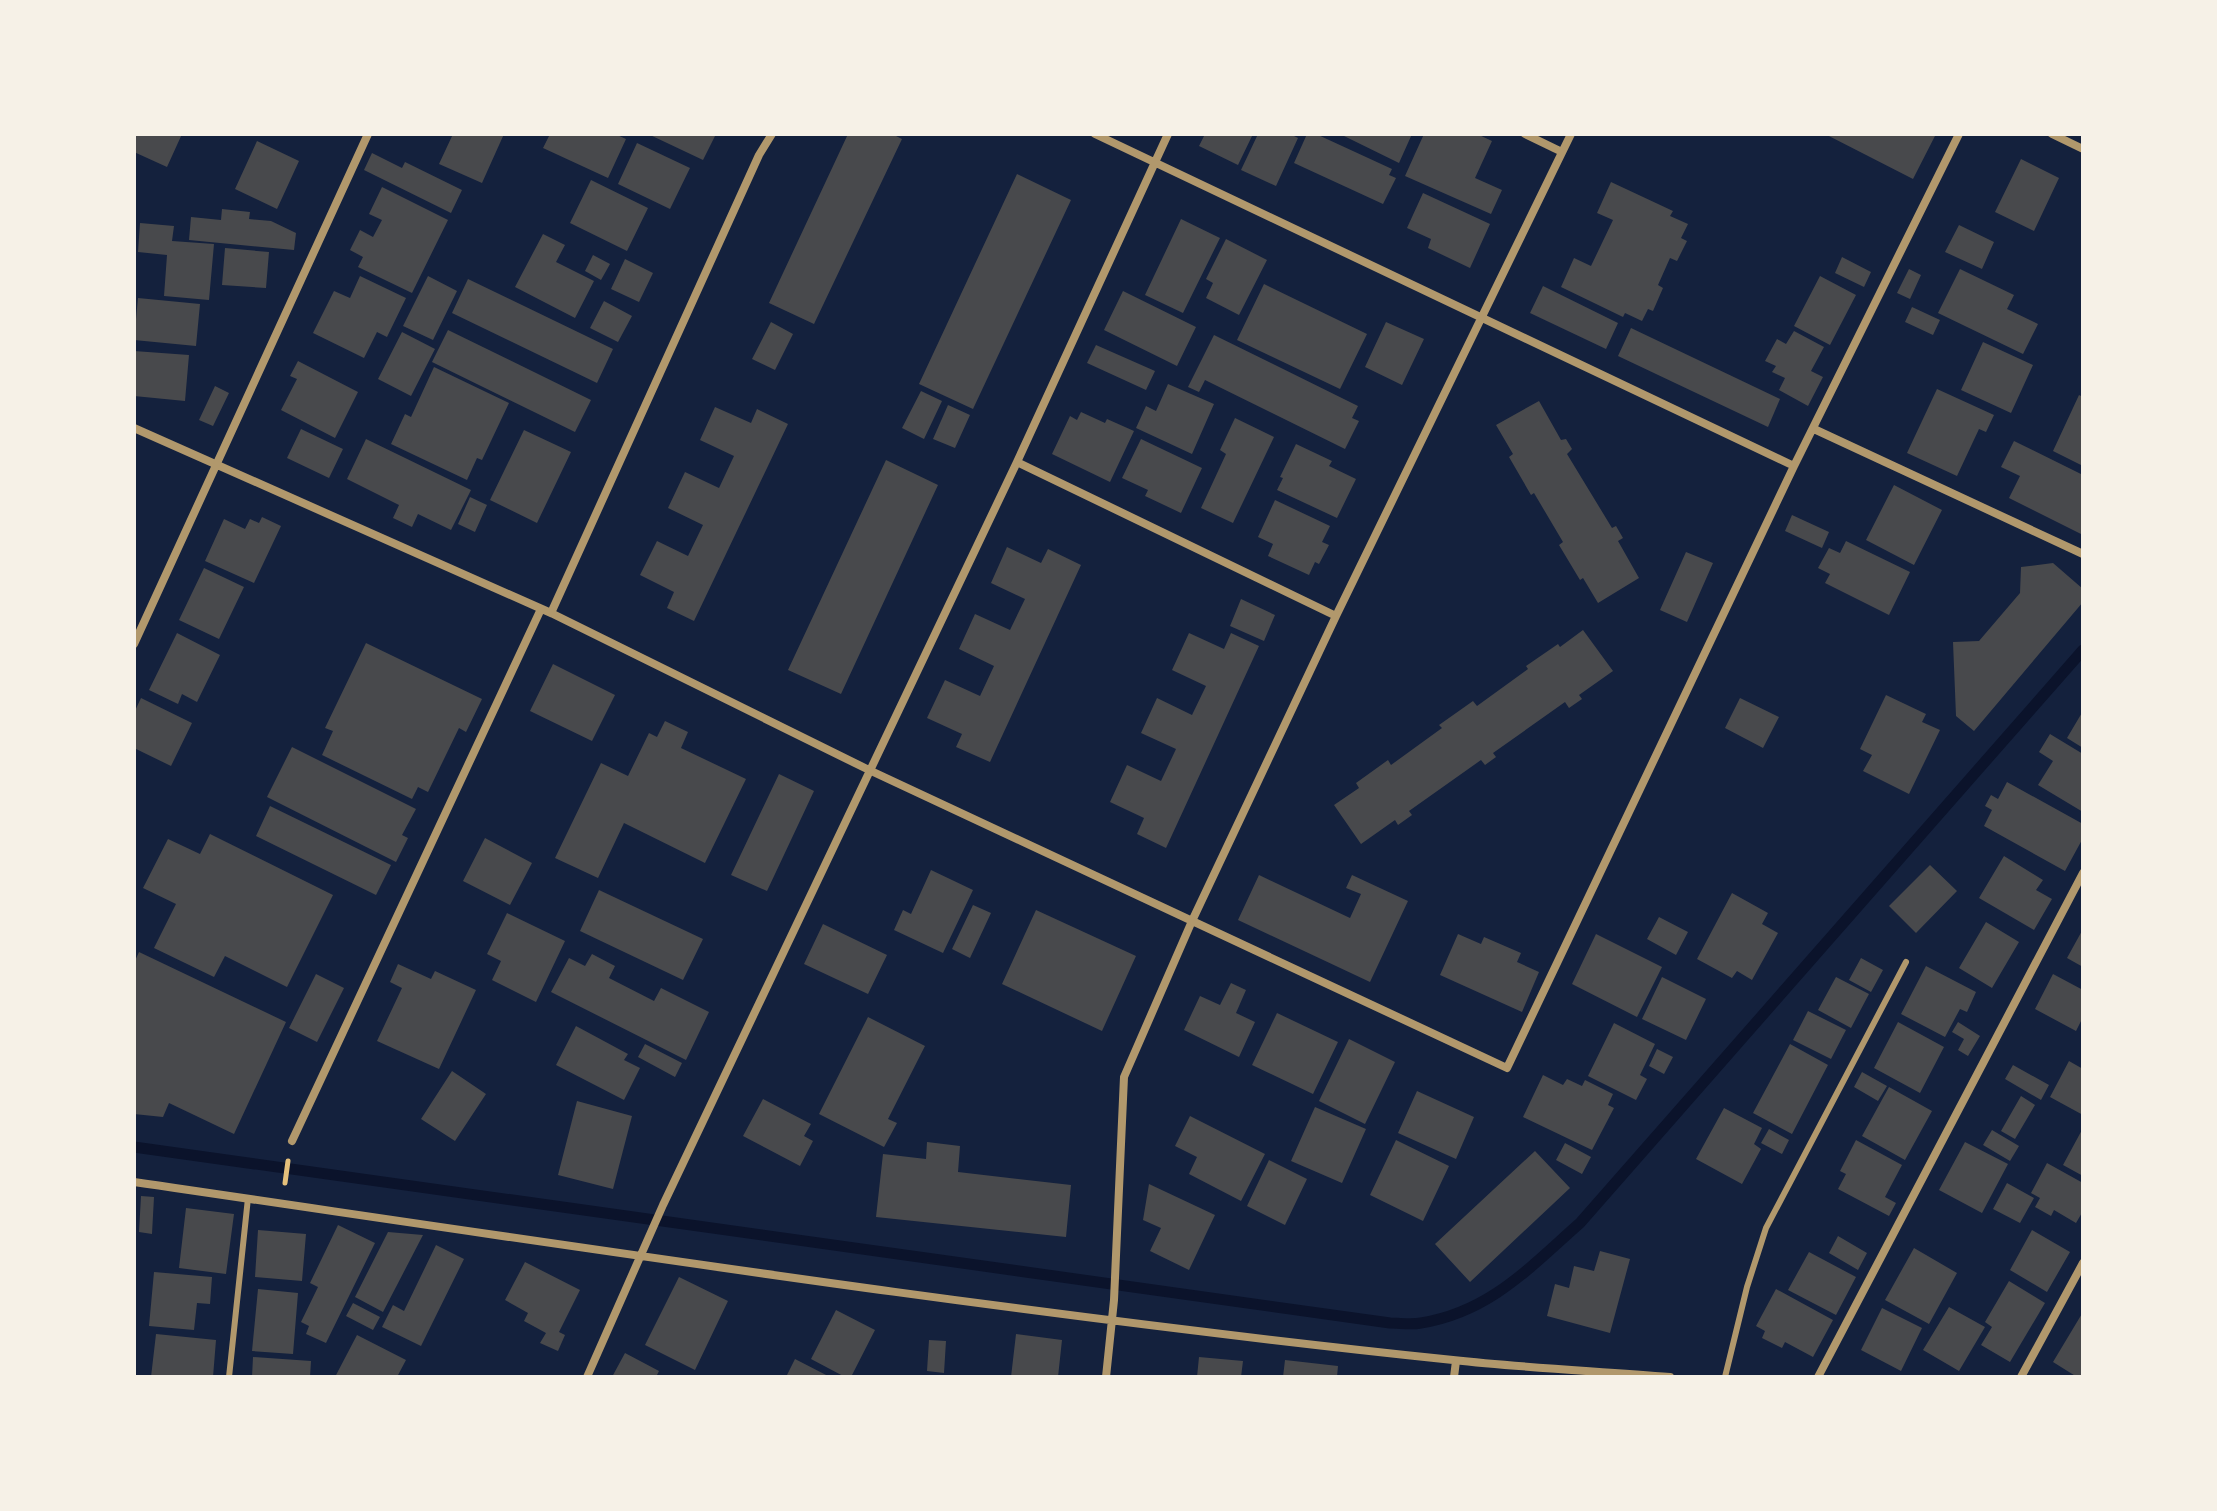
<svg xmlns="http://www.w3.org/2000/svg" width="2217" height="1511" font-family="Montserrat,sans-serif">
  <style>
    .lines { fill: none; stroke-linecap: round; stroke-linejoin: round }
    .stream { stroke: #0b132b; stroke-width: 11 }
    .building { fill: #48494c }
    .path { stroke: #e5c07b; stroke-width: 5 }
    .service { stroke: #b1986c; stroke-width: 6 }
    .minor { stroke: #b1986c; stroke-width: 8 }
  </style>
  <rect width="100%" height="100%" fill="#14213d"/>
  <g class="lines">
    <!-- stream -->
    <path class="stream" d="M134 1147C553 1207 972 1263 1390 1323 1400 1323 1411 1325 1421 1323 1490 1312 1530 1267 1580 1223L2083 650"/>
  </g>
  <!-- building -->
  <path class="building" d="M134 134H182L167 167 134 152Z
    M453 134H504L482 183 439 164Z
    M550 134H615L626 139 608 178 543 148Z
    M648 134H716L703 160Z
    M848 134H892L902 139 814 324 769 303Z
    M1205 134H1253L1238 165 1199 146Z
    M1258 134H1290L1298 138 1276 186 1241 170Z
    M1307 134H1316L1392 169 1389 175 1396 178 1383 204 1294 163Z
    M1345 134H1412L1399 163 1344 136Z
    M1424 134H1477L1492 141 1475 178 1502 190 1491 214 1405 176Z
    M1825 134H1936L1913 179Z
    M257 141 299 161 277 209 235 189Z
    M637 143 690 168 670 209 618 184Z
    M372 153 402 168 405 162 462 190 451 213 364 170Z
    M2021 159 2059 178 2034 231 1995 212Z
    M1017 174 1071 200 973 409 919 384Z
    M591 180 648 208 627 251 570 223Z
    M1611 182 1673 211 1670 216 1688 224 1681 238 1687 241 1677 261 1670 258 1658 285 1663 288 1653 311 1648 309 1642 321 1625 313 1623 317 1561 287 1574 258 1591 266 1613 220 1597 213Z
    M382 187 448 220 412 293 358 267 363 257 350 250 360 230 373 237 382 220 369 214Z
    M1423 193 1490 224 1470 268 1428 248 1431 239 1407 228Z
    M222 209 250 212 249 219 271 221 296 233 294 250 189 240 191 217 221 220Z
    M1181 219 1220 238 1183 313 1145 295Z
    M140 223 174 226 172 241 214 244 209 300 164 296 167 255 138 252Z
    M1959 225 1994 242 1982 269 1945 252Z
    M543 234 565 245 556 262 594 281 575 318 515 287Z
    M1226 239 1267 260 1239 315 1206 298 1213 283 1206 279Z
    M225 248 269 252 266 288 222 285Z
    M593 255 610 264 601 280 585 271Z
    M1842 257 1871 272 1864 287 1835 273Z
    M625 259 653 273 639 302 611 289Z
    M1909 269 1921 275 1910 299 1897 293Z
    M1960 269 2014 295 2007 309 2038 324 2023 354 1938 313Z
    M360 276 406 298 387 337 377 332 364 358 313 333 334 291 350 298Z
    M428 276 457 291 433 340 403 326Z
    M1820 276 1856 295 1830 345 1794 326Z
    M468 279 613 349 597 383 452 313Z
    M1264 284 1367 334 1340 389 1237 340Z
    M1543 286 1618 323 1606 349 1530 313Z
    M1123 291 1196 327 1177 366 1104 330Z
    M138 298 200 304 196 346 134 340Z
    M604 301 632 316 618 342 590 328Z
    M1912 307 1940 320 1933 335 1905 322Z
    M771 322 793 334 775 370 752 359Z
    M1386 322 1424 339 1402 385 1365 367Z
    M1631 328 1780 399 1768 427 1618 356Z
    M448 330 591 400 575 432 432 362Z
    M1794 331 1824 347 1811 371 1823 377 1808 406 1779 390 1785 378 1772 372 1776 366 1765 361 1777 339 1786 344Z
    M402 332 435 349 411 396 378 379Z
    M1214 335 1358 406 1352 418 1359 421 1345 449 1205 380 1199 392 1188 387Z
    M1983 342 2033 365 2011 413 1961 390Z
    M1096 345 1155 371 1146 390 1087 363Z
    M134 351 189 355 185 401 134 396Z
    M298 361 358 392 335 438 281 410 297 379 290 376Z
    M434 367 509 403 482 460 477 458 467 480 391 444 405 414 411 417Z
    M1168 384 1214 404 1192 454 1136 428 1146 406 1156 411Z
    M215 386 229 393 213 426 199 420Z
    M1937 389 1994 415 1986 432 1979 429 1957 476 1907 453Z
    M921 391 942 401 924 439 902 428Z
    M2079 395 2083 397V466L2053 451Z
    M1539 401 1561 440 1566 439 1572 449 1567 454 1612 528 1616 526 1623 538 1618 541 1639 578 1598 603 1583 578 1580 580 1559 545 1563 542 1534 493 1531 495 1509 457 1513 454 1496 425Z
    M948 405 970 415 955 448 933 439Z
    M715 407 751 423 757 409 788 424 694 621 667 608 674 592 640 575 657 541 688 556 703 525 668 508 685 472 719 488 734 456 700 440Z
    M1081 412 1105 423 1107 419 1134 431 1110 482 1052 454 1070 416 1077 420Z
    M1235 418 1274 437 1233 523 1201 508 1226 454 1220 450Z
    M301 429 343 449 329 478 287 458Z
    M524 430 571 452 537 523 490 500Z
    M366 439 471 490 451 530 418 514 412 527 393 518 399 505 347 479Z
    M1141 439 1202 468 1181 513 1145 496 1148 490 1122 478Z
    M2014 441 2083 475V535L2009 498 2020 476 2001 467Z
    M1296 444 1332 461 1329 466 1356 479 1337 518 1277 490 1283 478 1280 477Z
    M886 460 938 485 841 694 788 670Z
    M1894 485 1942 510 1914 565 1866 540Z
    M470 497 487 505 475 532 458 524Z
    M1275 500 1330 526 1322 542 1329 545 1319 564 1315 562 1309 575 1268 556 1273 544 1258 537Z
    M1792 515 1829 532 1822 548 1785 531Z
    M262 517 281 526 254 583 205 561 224 519 245 529 250 519 259 523Z
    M1846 541 1910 572 1889 615 1825 583 1830 574 1818 568 1829 548 1840 553Z
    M1007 547 1041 563 1048 549 1081 565 990 762 956 747 962 734 927 718 945 680 980 696 994 666 959 649 975 614 1010 630 1025 599 991 583Z
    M1686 552 1713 563 1687 622 1660 610Z
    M2053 563 2083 589V602L1974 731 1956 716 1953 642 1979 641 2020 593 2021 567Z
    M204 568 244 587 219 639 179 620Z
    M1241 599 1275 615 1264 641 1230 626Z
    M1583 630 1613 671 1579 695 1582 699 1569 708 1565 702 1493 753 1496 757 1485 765 1481 760 1409 811 1412 815 1398 825 1395 820 1361 844 1334 805 1359 788 1356 783 1388 760 1391 765 1442 728 1439 725 1473 701 1477 706 1528 669 1526 666 1558 644 1560 647Z
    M177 633 220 655 197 702 182 694 178 704 149 690Z
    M1189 633 1224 649 1231 633 1259 646 1166 848 1137 834 1144 818 1110 802 1127 765 1161 781 1176 749 1141 733 1157 698 1192 715 1206 686 1172 670Z
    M366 643 482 699 466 732 459 728 428 792 418 787 412 799 322 755 333 731 325 728Z
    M553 664 615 695 592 741 530 711Z
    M1886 695 1926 714 1922 722 1940 730 1909 794 1863 771 1872 755 1860 749Z
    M141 698 192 723 171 766 134 748V713Z
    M1740 698 1779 717 1763 748 1725 728Z
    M2083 711V748L2067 738Z
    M665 721 688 732 681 748 746 779 705 863 624 823 598 878 555 858 601 763 628 776 649 733 657 737Z
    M2050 734 2083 754V812L2038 785 2053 761 2039 752Z
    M292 747 416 809 402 835 408 838 396 862 267 797Z
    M779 774 814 791 767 891 731 875Z
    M2007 782 2083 824V838L2065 871 1984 826 1992 810 1985 806 1991 795 1998 799Z
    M270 806 391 865 376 895 256 836Z
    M210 834 333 895 287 987 225 956 214 977 154 948 176 904 143 888 168 839 200 854Z
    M485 838 532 863 510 905 463 881Z
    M2004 856 2043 880 2036 890 2052 899 2034 930 1979 898Z
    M1930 865 1957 891 1916 933 1889 906Z
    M931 870 973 890 943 953 894 930 903 910 911 914Z
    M1259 875 1350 918 1361 894 1346 888 1352 875 1408 901 1370 982 1238 920Z
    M599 890 703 939 683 980 580 931Z
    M1732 893 1768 913 1762 924 1778 933 1752 980 1737 971 1732 978 1697 959Z
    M973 905 991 913 970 958 952 949Z
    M1036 910 1136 956 1102 1031 1002 984Z
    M507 913 565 941 536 1002 492 980 501 961 487 954Z
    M1659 917 1688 932 1676 955 1647 939Z
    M1986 922 2019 942 1992 988 1959 968Z
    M823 924 887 955 868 994 804 964Z
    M2083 929V967L2067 958Z
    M1458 934 1481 944 1484 937 1521 953 1517 962 1539 972 1522 1012 1440 975Z
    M1596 934 1662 967 1637 1017 1572 984Z
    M139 952 286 1022 234 1134 169 1103 163 1117 134 1114V963Z
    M592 954 615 966 609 978 654 1001 661 988 709 1012 686 1060 551 992 569 958 585 966Z
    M1861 958 1883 970 1871 992 1849 980Z
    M398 964 431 979 435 971 476 990 439 1069 377 1041 402 988 390 982Z
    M1926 966 1976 992 1967 1012 1960 1009 1945 1037 1901 1014Z
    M316 974 344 988 317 1042 289 1028Z
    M2053 974 2083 990V1017L2076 1031 2035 1009Z
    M1662 977 1706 999 1686 1040 1642 1019Z
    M1836 977 1869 994 1851 1028 1818 1010Z
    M1231 983 1246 990 1236 1013 1255 1022 1239 1057 1184 1030 1200 996 1220 1005Z
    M1808 1011 1846 1030 1831 1059 1793 1040Z
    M1277 1013 1338 1042 1313 1094 1252 1065Z
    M868 1017 925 1046 888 1119 897 1123 884 1147 819 1114Z
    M1898 1022 1944 1047 1920 1093 1874 1068Z
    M1958 1022 1980 1036 1968 1056 1958 1050 1964 1039 1952 1032Z
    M1614 1023 1655 1044 1640 1075 1647 1079 1636 1100 1588 1076Z
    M576 1026 628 1054 624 1060 640 1068 624 1100 556 1065Z
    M1349 1039 1395 1062 1365 1124 1319 1101Z
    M645 1044 682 1063 675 1077 638 1057Z
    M1790 1044 1828 1065 1792 1134 1753 1113Z
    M1657 1049 1673 1057 1664 1074 1649 1066Z
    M2069 1061 2083 1069V1115L2050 1097Z
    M2013 1065 2049 1085 2041 1100 2005 1079Z
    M452 1071 486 1094 455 1141 421 1119Z
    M1862 1072 1887 1086 1878 1101 1854 1087Z
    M1543 1075 1563 1085 1567 1079 1582 1086 1585 1080 1613 1094 1608 1105 1614 1108 1592 1150 1523 1117Z
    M1889 1087 1932 1111 1905 1160 1862 1136Z
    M1417 1091 1474 1117 1456 1159 1398 1133Z
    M2021 1096 2035 1105 2015 1139 2001 1131Z
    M763 1099 811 1124 804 1136 813 1141 800 1166 743 1136Z
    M577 1101 632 1116 613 1189 558 1175Z
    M1315 1107 1366 1129 1342 1183 1291 1161Z
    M1724 1108 1762 1128 1754 1144 1761 1149 1742 1184 1696 1159Z
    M1190 1116 1265 1154 1241 1201 1189 1174 1197 1157 1175 1146Z
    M2083 1128V1176L2063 1165Z
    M1769 1129 1789 1140 1782 1154 1761 1143Z
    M1992 1130 2019 1146 2010 1161 1983 1145Z
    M1396 1140 1449 1166 1423 1221 1370 1195Z
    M1856 1140 1902 1165 1885 1197 1896 1203 1889 1216 1838 1189 1846 1174 1840 1171Z
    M927 1142 960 1146 958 1172 1071 1185 1066 1237 876 1217 883 1154 926 1159Z
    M1965 1142 2008 1164 1982 1213 1939 1190Z
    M1565 1143 1591 1157 1582 1174 1556 1160Z
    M1535 1151 1570 1188 1470 1282 1435 1244Z
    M1269 1160 1307 1179 1285 1225 1247 1206Z
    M2047 1163 2083 1183V1211L2076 1223 2054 1210 2051 1216 2035 1207 2040 1198 2031 1193Z
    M2007 1183 2034 1198 2020 1223 1993 1209Z
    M1149 1184 1215 1215 1189 1270 1150 1251 1161 1228 1143 1220Z
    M141 1196 154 1197 152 1234 139 1232Z
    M186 1208 234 1214 226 1274 179 1268Z
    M338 1225 375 1243 326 1343 306 1334 309 1326 301 1322 318 1287 310 1283Z
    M258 1230 306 1234 302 1281 255 1277Z
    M2032 1230 2070 1252 2047 1292 2010 1270Z
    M388 1232 423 1235 383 1312 355 1297Z
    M1838 1236 1867 1253 1858 1270 1829 1253Z
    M436 1245 464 1259 421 1346 382 1327 393 1305 404 1311Z
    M1914 1248 1957 1273 1929 1324 1885 1300Z
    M1600 1251 1630 1259 1610 1333 1547 1316 1555 1284 1569 1288 1574 1266 1594 1271Z
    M1809 1252 1856 1277 1836 1315 1788 1290Z
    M525 1262 580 1290 559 1332 565 1335 558 1351 540 1343 546 1333 524 1321 528 1313 505 1300Z
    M154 1272 212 1277 210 1304 197 1303 194 1330 149 1326Z
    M679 1277 728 1301 695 1370 645 1345Z
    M2009 1281 2045 1303 2010 1362 1981 1345 1992 1327 1985 1322Z
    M258 1289 298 1293 293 1354 252 1351Z
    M1776 1289 1833 1320 1813 1357 1785 1342 1782 1348 1762 1338 1765 1331 1756 1326Z
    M353 1303 380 1317 373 1330 346 1316Z
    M1949 1307 1985 1327 1959 1371 1923 1350Z
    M1882 1308 1922 1328 1901 1371 1861 1350Z
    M836 1310 875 1330 851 1377H845L811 1359Z
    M2083 1312V1377H2077L2053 1362Z
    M156 1334 216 1340 213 1377H151Z
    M1016 1334 1062 1340 1058 1377H1011Z
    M357 1335 406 1360 397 1377H335Z
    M929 1340 946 1341 944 1373 927 1371Z
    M625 1353 659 1371 656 1377H612Z
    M253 1357 311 1361 310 1377H252Z
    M1199 1357 1243 1361 1241 1377H1197Z
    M795 1359 830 1377H786Z
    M1285 1360 1338 1366 1337 1377H1283Z"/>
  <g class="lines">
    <!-- path -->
    <path class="path" d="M285 1183 288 1161"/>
    <!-- service -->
    <path class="service" d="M229 1377 248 1198
      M1725 1377 1747 1287 1766 1228 1906 962"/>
    <!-- minor -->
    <path class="minor" d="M1095 134 1794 466
      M1525 134 1562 152
      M2052 134 2083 149
      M134 428 551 613 869 770 1507 1068 1794 466 1959 134
      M1814 429 2083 554
      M1017 462 1336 616
      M551 613 759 155 772 134
      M134 644 368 134
      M292 1141 541 609
      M134 1182C573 1246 1012 1314 1453 1360 1525 1368 1597 1371 1670 1377
      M587 1377 663 1205 1017 462 1168 134
      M1106 1377 1114 1300 1124 1077 1192 921 1336 616 1571 134
      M1454 1377 1456 1361
      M1818 1377 2083 873
      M2021 1377 2083 1263"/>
  </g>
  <!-- border -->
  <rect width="2217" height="1511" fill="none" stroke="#f6f1e7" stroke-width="272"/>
</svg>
